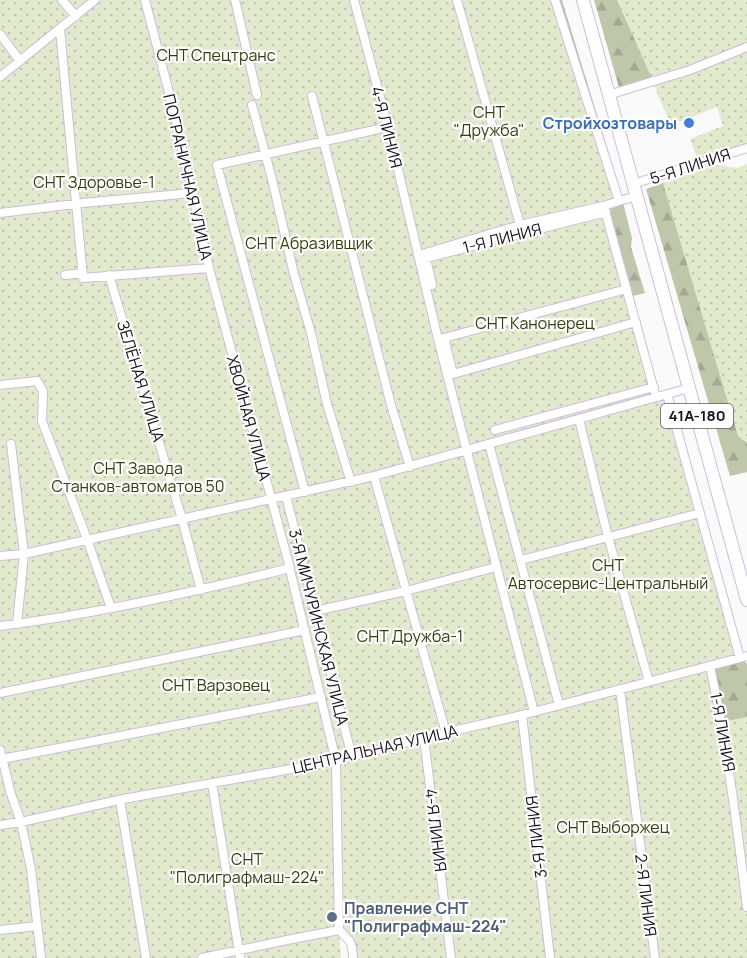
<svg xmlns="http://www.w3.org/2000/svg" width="747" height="958" font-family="Manrope,sans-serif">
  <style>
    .grass { fill: url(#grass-dots) }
    .forest { fill: url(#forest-firs) }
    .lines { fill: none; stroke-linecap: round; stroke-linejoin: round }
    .minor-casing { stroke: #cfbcdd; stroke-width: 10 }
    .primary-casing { stroke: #cfbcdd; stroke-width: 14 }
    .minor { stroke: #fff; stroke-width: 8 }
    .primary { stroke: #fff; stroke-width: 12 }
    .shop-dot { fill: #3f7fe0; stroke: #fff; stroke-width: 2 }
    .service-dot { fill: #5c6f8a; stroke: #fff; stroke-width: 2 }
    .labels { text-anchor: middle; stroke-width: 4.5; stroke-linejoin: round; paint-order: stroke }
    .shield { fill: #fff; stroke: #5e5962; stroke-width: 1.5 }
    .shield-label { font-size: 15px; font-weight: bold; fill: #19121e }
    .park-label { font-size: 16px; fill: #343f0c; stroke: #fff }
    .shop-label { font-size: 16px; font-weight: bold; fill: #366cbe; stroke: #fff; text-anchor: end }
    .street-label { font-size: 16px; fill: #19121e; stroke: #fff }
    .service-label { font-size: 16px; font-weight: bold; fill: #4e5e75; stroke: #fff; text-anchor: start }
  </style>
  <defs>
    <pattern id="grass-dots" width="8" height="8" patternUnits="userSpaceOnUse" patternTransform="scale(1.5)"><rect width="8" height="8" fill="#e1eacd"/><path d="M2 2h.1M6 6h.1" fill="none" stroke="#c0c8b0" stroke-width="1.8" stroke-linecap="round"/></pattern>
    <pattern id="forest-firs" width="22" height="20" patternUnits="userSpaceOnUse" patternTransform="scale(1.5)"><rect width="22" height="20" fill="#bec7a9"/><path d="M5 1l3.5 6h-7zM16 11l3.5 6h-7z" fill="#a3aa91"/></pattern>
  </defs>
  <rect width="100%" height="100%" fill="#fafafa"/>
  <!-- grass -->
  <path class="grass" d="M0 0H555L618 201 604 206 655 397 666 395 740 659 722 721 747 717V958H352V944L339 931 341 958H0Z
    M617 0H747V148L699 163 690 139 723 126 717 107 671 125Z
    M747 164V443L738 436 663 183 716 165 738 168Z"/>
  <!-- forest -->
  <path class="forest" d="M555 0H562L619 187 632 238 631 247 645 293 629 297 603 206 617 202Z
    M594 0H617L653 81 620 91Z
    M663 183 738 436 747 443V472L730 476 646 189Z
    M743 660 747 664V717L722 722 711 665Z"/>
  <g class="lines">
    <!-- minor casing -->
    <g class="minor-casing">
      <path id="minor" d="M62 0 76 16
        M235 0 257 95
        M354 0 388 127 438 339 534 712
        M457 0 520 225
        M555 0 619 201
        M60 29 83 278 209 268 173 108 145 0
        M0 34 20 61
        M0 77 95 0
        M608 95 690 70 747 47
        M312 96 391 405 410 467
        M252 105 272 179 294 274 311 333 327 404 351 482
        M633 184 747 148
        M604 207 656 397
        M0 213 83 203 192 193
        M419 255 520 225 603 206 636 196
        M65 275 83 273
        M109 275 182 519 201 590
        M432 285 426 258 606 212
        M444 338 453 374 636 322
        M440 339 627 289
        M0 385 37 381 43 391 42 421 87 539 111 608
        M667 394 740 658
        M579 419 608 537 649 682
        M495 430 654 387
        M11 444 24 554 17 624
        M489 444 559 705
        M374 476 446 733
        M305 492 217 165 388 127
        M286 496 352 757
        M0 556 24 554 374 476 689 388
        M521 560 700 513
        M291 574 336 761 339 930
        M315 611 406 591 496 567
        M0 626C98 614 195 592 290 568L209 268
        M710 666C727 746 737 826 747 907
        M620 689 655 958
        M0 693 305 630
        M522 715 550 958
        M424 738 451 958
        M0 750 11 794 21 822 31 869 41 958
        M2 759 321 697
        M212 783 240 958
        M120 800 146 958
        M0 825 21 822 123 799 336 761 423 738 522 715 747 656
        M0 930 37 926
        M339 930C351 942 352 941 353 958
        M202 958 287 940 339 930"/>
    </g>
    <!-- primary casing -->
    <g class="primary-casing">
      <path id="primary" d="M583 0 747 600"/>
    </g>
    <!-- minor -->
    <use href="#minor" class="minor"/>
    <!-- primary -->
    <use href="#primary" class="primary"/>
  </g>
  <!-- markers -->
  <circle class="shop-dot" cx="689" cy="123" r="6"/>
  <circle class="service-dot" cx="332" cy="917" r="6"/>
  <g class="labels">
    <!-- shield labels -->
    <rect class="shield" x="661" y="404" width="72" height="24" rx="4.5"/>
    <g class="shield-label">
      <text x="697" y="421">41А-180</text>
    </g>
    <!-- park labels -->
    <g class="park-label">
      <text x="216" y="61">СНТ Спецтранс</text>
      <text x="489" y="118">СНТ<tspan x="489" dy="18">"Дружба"</tspan></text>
      <text x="94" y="188">СНТ Здоровье-1</text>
      <text x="309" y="249">СНТ Абразивщик</text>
      <text x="535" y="329">СНТ Канонерец</text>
      <text x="138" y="474">СНТ Завода<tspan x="138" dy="18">Станков-автоматов 50</tspan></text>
      <text x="608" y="571">СНТ<tspan x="608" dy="18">Автосервис-Центральный</tspan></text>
      <text x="410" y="642">СНТ Дружба-1</text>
      <text x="216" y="691">СНТ Варзовец</text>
      <text x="613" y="833">СНТ Выборжец</text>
      <text x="247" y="865">СНТ<tspan x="247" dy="18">"Полиграфмаш-224"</tspan></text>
    </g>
    <!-- shop labels -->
    <g class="shop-label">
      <text x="677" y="129">Стройхозтовары</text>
    </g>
    <!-- street labels -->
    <g class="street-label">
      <text transform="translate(387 127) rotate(76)" y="6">4-Я ЛИНИЯ</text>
      <text transform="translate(690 166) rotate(-18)" y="6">5-Я ЛИНИЯ</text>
      <text transform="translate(188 177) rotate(77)" y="6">ПОГРАНИЧНАЯ УЛИЦА</text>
      <text transform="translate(502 238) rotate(-14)" y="6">1-Я ЛИНИЯ</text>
      <text transform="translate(141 381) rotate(73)" y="6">ЗЕЛЁНАЯ УЛИЦА</text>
      <text transform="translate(249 418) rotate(75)" y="6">ХВОЙНАЯ УЛИЦА</text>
      <text transform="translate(319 627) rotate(76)" y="6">3-Я МИЧУРИНСКАЯ УЛИЦА</text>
      <text transform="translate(723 732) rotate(80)" y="6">1-Я ЛИНИЯ</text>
      <text transform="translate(375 749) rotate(-13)" y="6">ЦЕНТРАЛЬНАЯ УЛИЦА</text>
      <text transform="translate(436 830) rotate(83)" y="6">4-Я ЛИНИЯ</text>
      <text transform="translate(536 837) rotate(-97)" y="6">3-Я ЛИНИЯ</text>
      <text transform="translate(646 895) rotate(83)" y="6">2-Я ЛИНИЯ</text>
    </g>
    <!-- service labels -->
    <g class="service-label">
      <text x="344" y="914">Правление СНТ<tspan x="344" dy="18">"Полиграфмаш-224"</tspan></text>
    </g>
  </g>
</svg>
